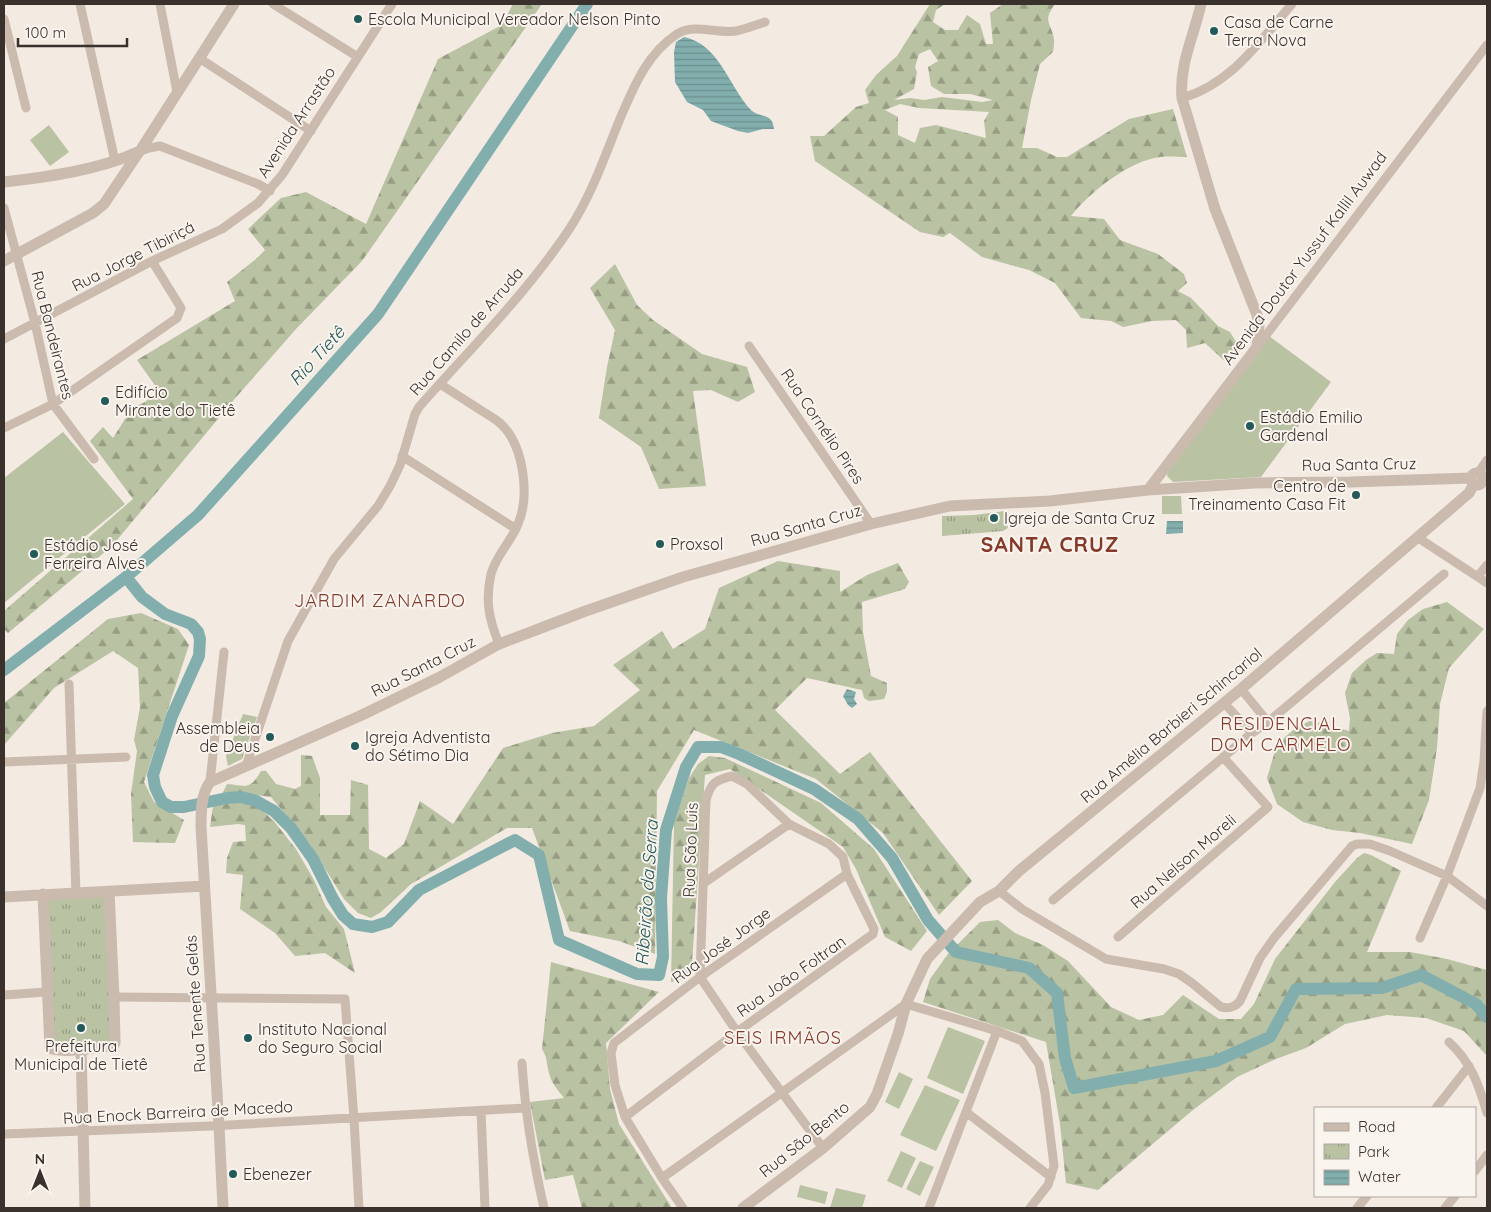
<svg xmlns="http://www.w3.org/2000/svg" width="1491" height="1212" font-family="Quicksand,sans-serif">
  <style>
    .forest { fill: url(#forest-firs); fill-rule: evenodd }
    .park { fill: url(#park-tufts) }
    .garden { fill: #b9c2a2 }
    .water { fill: url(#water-rules) }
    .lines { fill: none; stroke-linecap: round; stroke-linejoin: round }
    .river { stroke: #82afae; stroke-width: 12 }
    .minor { stroke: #cbbaae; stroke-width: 9 }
    .tertiary { stroke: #cbbaae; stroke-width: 11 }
    .poi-dot { fill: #235a5a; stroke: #faf4ef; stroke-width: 2 }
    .labels { text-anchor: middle; stroke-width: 4; stroke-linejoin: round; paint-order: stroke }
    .poi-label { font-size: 16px; fill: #3a302c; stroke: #faf4ef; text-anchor: start }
    .street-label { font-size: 16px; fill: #3a302c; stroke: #faf4ef }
    .water-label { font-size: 18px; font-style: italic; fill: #235a5a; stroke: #faf4ef }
    .neighbourhood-label { font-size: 18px; letter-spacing: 1px; fill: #853929; stroke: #faf4ef }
    .district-label { font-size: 21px; font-weight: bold; letter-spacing: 1px; fill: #853929; stroke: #faf4ef }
  </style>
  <defs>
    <pattern id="forest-firs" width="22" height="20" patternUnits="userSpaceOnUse" patternTransform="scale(1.25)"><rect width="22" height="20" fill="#b9c2a2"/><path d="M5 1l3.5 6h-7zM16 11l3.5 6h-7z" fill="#979e84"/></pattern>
    <pattern id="park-tufts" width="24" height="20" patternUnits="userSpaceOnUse" patternTransform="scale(1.25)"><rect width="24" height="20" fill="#b9c2a2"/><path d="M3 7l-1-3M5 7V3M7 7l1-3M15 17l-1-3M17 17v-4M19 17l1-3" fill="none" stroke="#979e84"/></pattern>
    <pattern id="water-rules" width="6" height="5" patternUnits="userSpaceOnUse" patternTransform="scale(1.25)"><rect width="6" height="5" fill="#82afae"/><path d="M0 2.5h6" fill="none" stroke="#6b8f8e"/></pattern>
  </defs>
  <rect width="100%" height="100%" fill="#f3eae2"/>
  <!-- forest -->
  <path class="forest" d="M513 4H542L362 261 296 329 238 395 112 546 8 633 4 629V611L133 499 90 441 103 427 113 438 132 408 145 402 159 391 137 360 235 301 227 282 256 259 265 250 248 229 281 198 306 192 366 224 438 59 502 25Z
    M930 4H945L936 10 933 22 945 30H958L967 15 980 24 986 44H993L990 13 1003 4H1055C1042 22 1051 22 1054 39 1054 43 1054 48 1053 52L1040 64 1031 100 1022 148H1037L1057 157H1067L1129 119 1173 109 1187 157C1179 157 1169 156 1160 157 1129 161 1090 192 1071 216L1104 219 1120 240 1158 254 1184 274 1187 283 1178 291 1191 298 1218 326 1230 332 1241 350 1229 365 1205 343 1187 348 1186 330 1176 320 1152 321 1123 327 1111 321 1081 318 1055 283 1029 270 982 257 950 233 943 237 920 232 815 161 810 136H824L856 107 869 103 865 90 876 75 897 56ZM930 49 938 61 928 67 931 86 944 94H970L993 100 982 102 942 97 924 100 910 98 894 100 914 89 917 72 915 67 919 54ZM900 104 919 108 989 112 984 121 986 138 936 125 920 128 915 143 898 135V117L885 110Z
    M615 264 637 305 653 320 702 354 747 367 755 392 738 402 711 390 693 391 706 486 659 489 641 447 599 418 607 367 615 330 590 288Z
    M778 561 840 571V592L867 575 898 563 909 582 905 589 862 602 863 632 871 676 887 683V692L884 699 869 701 864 698 862 690 807 678 775 710 840 774 870 752 972 881 939 915 883 833 816 779 694 730 657 791 655 954 619 941 570 931 532 828H507L411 884 381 912 371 918 358 913 344 899 309 843 271 797 239 793 221 796 227 784C247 786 250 790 261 771H266L276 784 295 789 301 786V755L312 756 320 778V815H350L351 780 368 785 369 849 386 858 404 844 420 801 453 824 503 748 552 733 594 726 640 690 613 665 662 631 673 649 705 629 719 588Z
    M1447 602 1484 629 1449 668 1440 704 1437 748 1429 800 1412 844 1360 833 1332 830 1303 822 1277 804 1267 778 1275 751 1285 737 1298 726 1310 721 1322 723 1349 731 1350 718 1345 693 1352 673 1366 660 1377 653 1394 654 1397 634 1408 620 1423 609Z
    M141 613 178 629 189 645 144 782 154 802 184 820 175 843 133 842 131 794 137 751 134 740 140 707 138 668 113 651 54 688 4 745V703L108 619Z
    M709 756 725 758 821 803 874 849 927 931 911 951 885 937 856 869 843 847 730 769 705 775 691 977 671 982 674 824 689 778 698 764Z
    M240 802 258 807 273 820 296 849 314 880 326 907 344 929 355 973 325 953 295 956 275 933 240 909 243 875 226 873 227 858 233 842 246 841 245 825 238 824 210 827 213 806Z
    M1364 853 1371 855 1401 871 1367 952H1410L1447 959 1487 970V1056L1464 1031 1426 1018 1387 1015 1345 1024 1306 1048 1276 1059 1237 1077 1193 1110 1098 1190 1066 1183 1060 1124 1046 1042 923 1002 930 979 948 954 980 922 998 920 1015 933 1043 945 1068 961 1111 1007 1139 1020 1163 1015 1183 995 1219 1019H1241L1254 1004 1275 959 1335 882 1357 858Z
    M551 962 659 992 606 1043 610 1089 619 1124 672 1208H582L573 1175 545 1180 530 1102 564 1098C558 1090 551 1083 549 1073 546 1062 548 1059 542 1049Z"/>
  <!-- park -->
  <path class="park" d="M1005 511 1008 528 1003 531 942 536V516L974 515Z
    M243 714 257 717 242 759 228 766 226 756Z
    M107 894 114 1044 51 1047 44 896Z"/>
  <!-- garden -->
  <path class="garden" d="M49 125 69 152 50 166 30 140Z
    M1269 336 1331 382 1261 477 1173 482 1167 476 1168 470Z
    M63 432 125 504 4 603V478Z
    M1162 496H1181L1182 514H1162Z
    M245 715 253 718 248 735 239 733Z
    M948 1027 985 1041 963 1094 927 1078Z
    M899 1072 913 1079 899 1109 885 1102Z
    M925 1085 960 1100 936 1151 900 1135Z
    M901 1151 916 1158 902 1188 887 1181Z
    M920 1161 934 1167 920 1196 906 1189Z
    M800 1185 828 1192 825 1204 797 1197Z
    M836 1188 866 1195 862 1208H830Z"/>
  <!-- water -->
  <path class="water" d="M684 37C719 44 729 86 750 109 761 120 772 111 774 129H763L748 133 738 131 711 121 703 110 687 102 675 82 674 52 676 42Z
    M1167 521H1183V533L1166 534Z
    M847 689 856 692 854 699 857 704 852 708 848 705 843 696Z"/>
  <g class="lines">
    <!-- river -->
    <path class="river" d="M126 577 142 597 165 614 191 624 198 632 200 639 199 656 172 716 153 775 155 787 162 802 171 807H184L227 798 241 797 256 801 274 811 291 828 313 859 333 899 343 915 353 924 372 927 388 922 419 890 515 840 539 855 559 940 637 974 659 975 663 957 661 898 666 830 686 767 698 747H721L739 754 814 789 858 819 892 858 928 920 956 952 1029 968 1057 993 1065 1058 1074 1088 1216 1061 1270 1037 1296 989 1382 988 1421 975 1476 1004 1487 1017
      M4 670 126 577 198 515 378 314 587 4"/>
    <!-- minor -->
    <path class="minor" d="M80 4 115 161
      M160 4 177 92
      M273 4 358 57
      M4 19 26 108
      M199 58 311 131
      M1182 98C1231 84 1260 41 1292 4
      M140 151 149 148 160 146 258 184 270 191
      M4 208 35 323 53 404 94 459
      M4 339 152 261 222 229 258 203 282 175 392 4
      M749 346 871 524
      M1257 347 1487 45
      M440 384C454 393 468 402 482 411 488 415 496 419 501 424 524 446 530 496 518 524 511 542 496 555 491 574 485 601 489 619 499 644
      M4 428 53 404 177 318 181 308 152 261
      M402 456 516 529
      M1478 473 1487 460
      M1417 537 1487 583
      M1478 576 1487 565
      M69 684 76 894
      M1241 689 1268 722
      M1224 703 1252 733
      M4 762 126 757
      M246 766 288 641 334 559 378 506 390 486 400 465 415 414 419 407C471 348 527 293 570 228 593 193 606 152 622 114 635 84 648 53 677 34 694 23 717 34 736 31 746 29 756 25 765 22
      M210 782 224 652
      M704 883 789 824
      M999 891 1022 909 1106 959 1164 969 1179 974 1192 983 1221 1007C1230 1009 1235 1007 1240 1001L1260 958 1274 938 1352 846 1357 844H1370L1390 851 1447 876 1487 906
      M1053 900 1252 733 1268 722 1444 574
      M1118 937 1268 807 1223 757
      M1420 938 1447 876 1480 788 1484 761 1487 711
      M700 977 737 1032 823 1148
      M4 995 46 992
      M114 997 345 999 354 1119 359 1208
      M1449 1042C1471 1062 1479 1085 1487 1113
      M522 1063C525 1112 533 1160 544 1208
      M1436 1108 1469 1066
      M481 1111 485 1208
      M966 1112 1051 1177
      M625 1117 737 1032 873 934 874 929 847 874 843 857 829 844 789 824 747 784 732 776C715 780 711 783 706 800L700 977
      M4 1134 211 1126 525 1108
      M1475 1171 1487 1155
      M662 1178 906 1004 997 1031 1022 1041 1039 1064 1045 1093 1054 1166 1048 1185 1030 1208
      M683 1208 662 1178 625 1117 615 1085 611 1053 614 1043 700 977 847 874
      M929 1208 997 1031
      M1357 1208 1367 1196
      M1445 1208 1455 1196"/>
    <!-- tertiary -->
    <path class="tertiary" d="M4 182C47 177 100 170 140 151L234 4
      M4 261 93 213 104 204 139 152
      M1471 479a6 6 0 1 1 12 0a6 6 0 1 1-12 0Z
      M1148 490 1257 347 1259 326 1257 315 1215 209 1182 98C1179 64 1194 36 1201 4
      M43 894 50 1048C59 1054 100 1047 113 1046L115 1043 114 997 109 892
      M4 897 204 886
      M81 1049 85 1208
      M223 1208 219 1126 201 827C201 812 201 794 210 782L362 715 438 678 499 644 583 612 683 577 871 524 950 506 1050 501 1148 490 1254 483 1350 482 1471 478
      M743 1208 823 1148 870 1107 877 1094 898 1034 906 1004 927 959 980 902 999 891 1019 871 1241 689 1469 493 1474 484"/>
  </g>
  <!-- markers -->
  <g class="poi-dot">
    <circle cx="358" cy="19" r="5"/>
    <circle cx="1214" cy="31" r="5"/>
    <circle cx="105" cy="401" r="5"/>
    <circle cx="1250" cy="426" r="5"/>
    <circle cx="1356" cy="495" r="5"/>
    <circle cx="994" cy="518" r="5"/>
    <circle cx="660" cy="544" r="5"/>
    <circle cx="34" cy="554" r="5"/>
    <circle cx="270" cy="737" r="5"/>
    <circle cx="355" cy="746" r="5"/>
    <circle cx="81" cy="1028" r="5"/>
    <circle cx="248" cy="1038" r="5"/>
    <circle cx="233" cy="1174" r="5"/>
  </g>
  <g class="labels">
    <!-- poi labels -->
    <g class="poi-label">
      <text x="368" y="25">Escola Municipal Vereador Nelson Pinto</text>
      <text x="1224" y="28">Casa de Carne<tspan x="1224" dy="18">Terra Nova</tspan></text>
      <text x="115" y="398">Edifício<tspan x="115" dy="18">Mirante do Tietê</tspan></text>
      <text x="1260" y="423">Estádio Emilio<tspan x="1260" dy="18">Gardenal</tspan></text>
      <text x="1346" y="492" text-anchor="end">Centro de<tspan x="1346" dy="18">Treinamento Casa Fit</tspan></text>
      <text x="1004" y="524">Igreja de Santa Cruz</text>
      <text x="670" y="550">Proxsol</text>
      <text x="44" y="551">Estádio José<tspan x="44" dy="18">Ferreira Alves</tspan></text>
      <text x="260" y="734" text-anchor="end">Assembleia<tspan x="260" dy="18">de Deus</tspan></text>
      <text x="365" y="743">Igreja Adventista<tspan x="365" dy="18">do Sétimo Dia</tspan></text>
      <text x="258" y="1035">Instituto Nacional<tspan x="258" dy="18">do Seguro Social</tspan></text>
      <text x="81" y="1052" text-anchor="middle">Prefeitura<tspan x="81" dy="18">Municipal de Tietê</tspan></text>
      <text x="243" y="1180">Ebenezer</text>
    </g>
    <!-- street labels -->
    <g class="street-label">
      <text transform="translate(296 122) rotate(-57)" y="6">Avenida Arrastão</text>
      <text transform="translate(133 256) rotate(-27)" y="6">Rua Jorge Tibiriçá</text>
      <text transform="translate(1304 258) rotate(-53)" y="6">Avenida Doutor Yussuf Kallil Auwad</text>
      <text transform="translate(466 331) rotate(-49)" y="6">Rua Camilo de Arruda</text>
      <text transform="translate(53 335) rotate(76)" y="6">Rua Bandeirantes</text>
      <text transform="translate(823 426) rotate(56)" y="6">Rua Cornélio Pires</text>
      <text transform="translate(1359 464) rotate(-1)" y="6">Rua Santa Cruz</text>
      <text transform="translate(806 525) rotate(-16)" y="6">Rua Santa Cruz</text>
      <text transform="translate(423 666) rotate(-27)" y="6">Rua Santa Cruz</text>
      <text transform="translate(1171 725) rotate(-40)" y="6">Rua Amélia Barbieri Schincariol</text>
      <text transform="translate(690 850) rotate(-88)" y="6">Rua São Luis</text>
      <text transform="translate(1183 861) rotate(-41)" y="6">Rua Nelson Moreli</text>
      <text transform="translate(721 945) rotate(-36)" y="6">Rua José Jorge</text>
      <text transform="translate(791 976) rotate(-35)" y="6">Rua João Foltran</text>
      <text transform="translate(195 1004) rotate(-94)" y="6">Rua Tenente Gelás</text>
      <text transform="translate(178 1112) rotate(-3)" y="6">Rua Enock Barreira de Macedo</text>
      <text transform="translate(804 1139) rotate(-39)" y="6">Rua São Bento</text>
    </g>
    <!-- water labels -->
    <g class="water-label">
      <text transform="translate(317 356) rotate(-48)" y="6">Rio Tietê</text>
      <text transform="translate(647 893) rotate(-86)" y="6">Ribeirão da Serra</text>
    </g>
    <!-- neighbourhood labels -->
    <g class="neighbourhood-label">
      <text x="380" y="607">JARDIM ZANARDO</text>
      <text x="1281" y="730">RESIDENCIAL<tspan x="1281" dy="21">DOM CARMELO</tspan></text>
      <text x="783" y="1044">SEIS IRMÃOS</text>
    </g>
    <!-- district labels -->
    <g class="district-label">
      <text x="1050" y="552">SANTA CRUZ</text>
    </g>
  </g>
  <!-- border -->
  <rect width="1491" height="1212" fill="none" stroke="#3a302c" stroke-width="10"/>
  <!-- legend -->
  <rect x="1314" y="1107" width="162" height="90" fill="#faf4ef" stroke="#ada6a1"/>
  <rect x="1324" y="1123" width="25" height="8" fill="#cbbaae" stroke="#ada6a1"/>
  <text x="1358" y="1132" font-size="15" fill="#3a302c">Road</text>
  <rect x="1324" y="1144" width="25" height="15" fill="url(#park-tufts)" stroke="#ada6a1"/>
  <text x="1358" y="1157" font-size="15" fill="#3a302c">Park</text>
  <rect x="1324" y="1170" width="25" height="15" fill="url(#water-rules)" stroke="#ada6a1"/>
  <text x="1358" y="1182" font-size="15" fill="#3a302c">Water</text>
  <!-- north arrow -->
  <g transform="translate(40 1172)" stroke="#faf4ef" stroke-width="4" paint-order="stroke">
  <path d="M0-4L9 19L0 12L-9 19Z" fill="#3a302c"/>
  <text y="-8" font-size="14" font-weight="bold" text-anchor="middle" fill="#3a302c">N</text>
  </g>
  <!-- scale -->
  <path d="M18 38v8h109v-8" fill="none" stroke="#3a302c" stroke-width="2.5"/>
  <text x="25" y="38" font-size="15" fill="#3a302c" stroke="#faf4ef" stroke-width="4" paint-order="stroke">100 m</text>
</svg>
